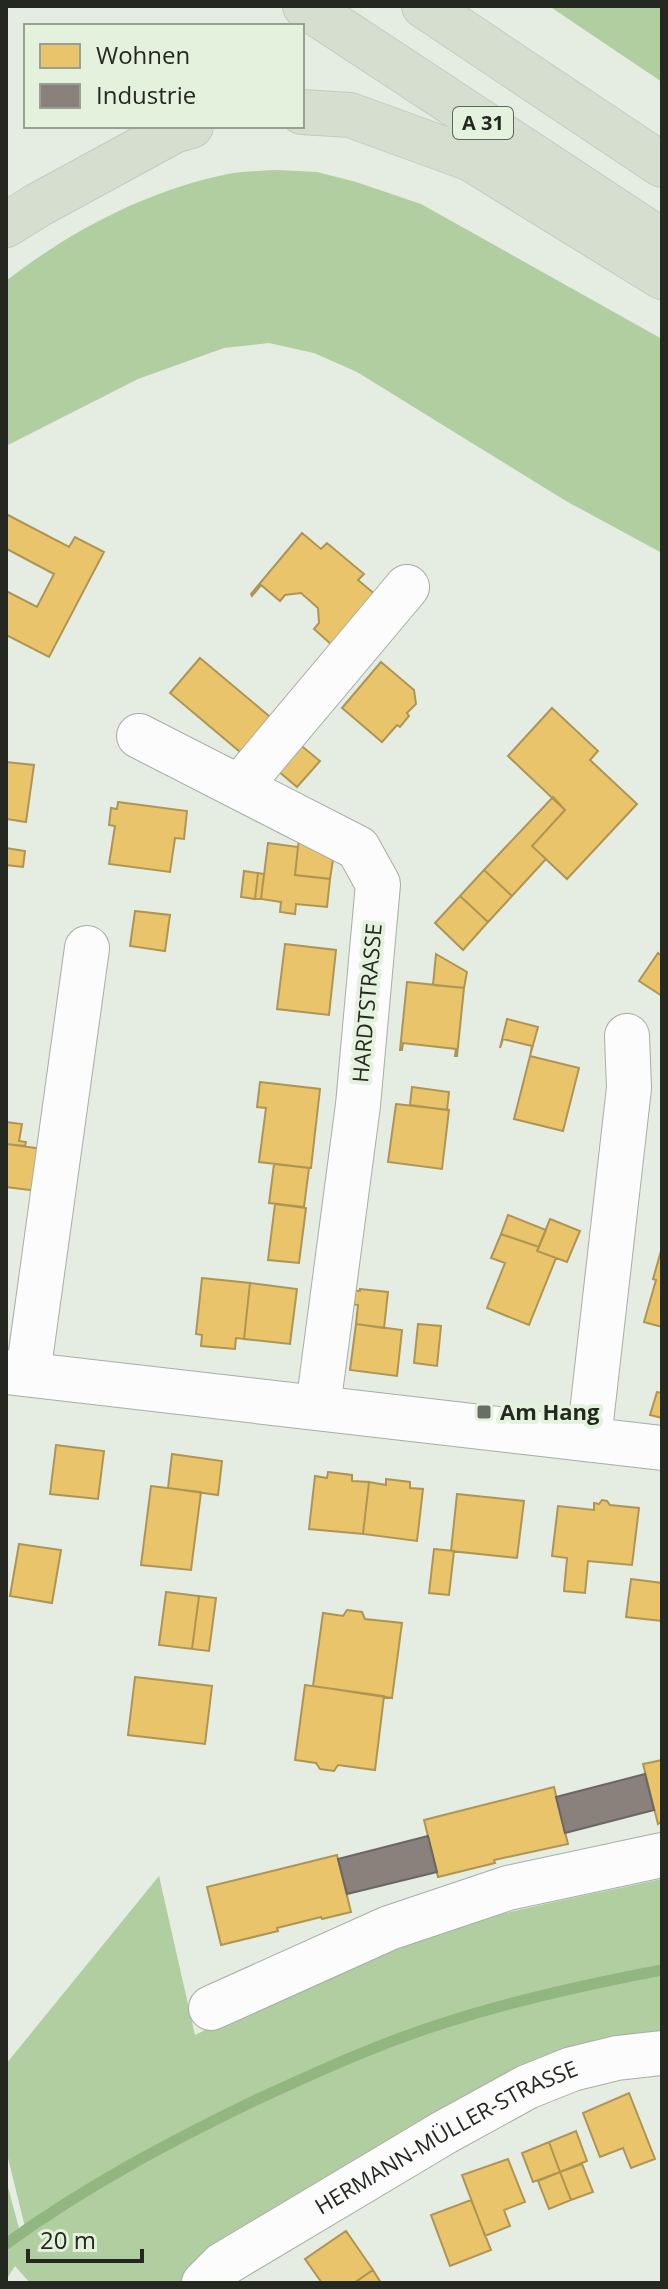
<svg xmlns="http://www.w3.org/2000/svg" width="668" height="2289" font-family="'Open Sans',sans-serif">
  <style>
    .forest { fill: #b0ce9f }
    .homes { fill: #e9c46a; stroke: #ae9554; stroke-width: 2 }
    .industry { fill: #8a817c; stroke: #6b6661; stroke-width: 2 }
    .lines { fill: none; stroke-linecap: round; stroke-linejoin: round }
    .stream { stroke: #92b67f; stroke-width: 11 }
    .minor-casing { stroke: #a8ada6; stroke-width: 46 }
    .highway-casing { stroke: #c5c9c4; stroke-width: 46 }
    .minor { stroke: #fbfcfb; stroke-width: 44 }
    .highway { stroke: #d6ded0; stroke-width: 44 }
    .poi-dot { fill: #686d65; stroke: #e4f1dd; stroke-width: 3 }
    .labels { text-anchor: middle; stroke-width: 8; stroke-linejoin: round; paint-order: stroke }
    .shield { fill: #e4f1dd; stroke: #5e6459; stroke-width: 2 }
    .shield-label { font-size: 20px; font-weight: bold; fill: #242821 }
    .street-label { font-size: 22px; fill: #242821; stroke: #e4f1dd }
    .poi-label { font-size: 22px; font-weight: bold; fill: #242821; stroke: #e4f1dd; text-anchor: start }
  </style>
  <rect width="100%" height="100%" fill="#e5ece2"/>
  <!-- forest -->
  <path class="forest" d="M549 6H662V82L558 12Z
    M277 170 317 172 356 182 421 204 662 339V553L566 501 357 372 314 353 269 343 224 348 138 379 6 446V281C70 231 148 190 228 174 244 171 261 171 277 170Z
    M159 1876 195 2035C262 2002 330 1968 401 1943 485 1914 575 1898 662 1879V1967C594 1980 527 1995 461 2015 307 2060 159 2141 25 2227L6 2150V2064Z
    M662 1973V2035L199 2262 179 2283H30L15 2266 6 2280V2247C91 2192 177 2139 269 2096 394 2037 527 1999 662 1973Z
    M6 2180 19 2228 6 2238Z"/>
  <!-- homes -->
  <path class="homes" d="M6 514 69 547 75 537 104 552 49 657 6 635V591L37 607 54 574 7 549 6 550Z
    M302 533 321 549 327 543 364 574 358 580 377 596 332 645 314 629 319 623 318 608 301 593 285 595 280 601 261 585 252 596 251 594Z
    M200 658 275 721 245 756 170 693Z
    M381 662 414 690 416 704 407 713 409 716 400 727 397 725 382 742 342 708Z
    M552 708 598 751 590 760 637 804 567 879 532 846 565 810 508 756Z
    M293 739 320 761 297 787 271 765Z
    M6 762 34 765 26 822 6 819Z
    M553 797 565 810 532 846 546 859 512 896 484 870Z
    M118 802 187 811 184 839 175 838 170 872 109 864 115 826 109 825 111 808 117 809Z
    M299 838 334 853 330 879 295 875Z
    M268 843 298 847 295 875 330 879 327 907 296 904 295 914 280 912 281 902 261 899Z
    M6 848 25 851 23 867 6 865Z
    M484 870 512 896 488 922 460 896Z
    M244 871 258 873 255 899 241 897Z
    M258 873 264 874 261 899H255Z
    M460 896 488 922 463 950 435 923Z
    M135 911 170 915 165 951 130 946Z
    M285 944 336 950 329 1015 277 1009Z
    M658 953 662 956V996L639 981Z
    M436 954 467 972 464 988 433 985Z
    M407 982 464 988 457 1056H455L456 1049 403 1043 402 1050H400Z
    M507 1019 538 1027 530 1056 532 1046 503 1039 500 1048Z
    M530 1056 579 1068 563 1131 514 1119Z
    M260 1082 320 1089 311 1168 259 1162 266 1108 257 1107Z
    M412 1087 449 1092 447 1110 410 1105Z
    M396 1104 449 1110 442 1169 388 1162Z
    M6 1122 22 1124 19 1141 26 1142 25 1146 6 1144Z
    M6 1144 44 1149 38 1191 6 1187Z
    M274 1164 309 1168 304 1207 269 1203Z
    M275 1204 306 1208 299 1263 268 1260Z
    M508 1215 546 1230 539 1247 501 1234Z
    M550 1219 580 1231 567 1262 537 1251Z
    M501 1234 539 1247 537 1251 556 1258 529 1325 487 1308 505 1263 491 1258Z
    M661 1251H662V1327L644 1322 656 1280 653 1279Z
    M202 1278 250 1283 244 1339 236 1338 235 1349 201 1346 202 1335 196 1334Z
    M250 1283 297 1289 290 1344 244 1339Z
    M360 1289 388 1292 384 1328 356 1324 358 1305 350 1304 351 1290 360 1291Z
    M356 1324 402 1330 397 1376 350 1370Z
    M418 1324 441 1326 437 1366 414 1363Z
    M657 1392 662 1393V1418L650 1415Z
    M56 1445 104 1451 98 1499 50 1494Z
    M172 1454 222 1461 218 1495 168 1488Z
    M328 1472 352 1475V1481L369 1482 363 1534 309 1529 315 1476 327 1478Z
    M386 1479 410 1482V1488L423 1489 417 1541 363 1534 369 1482 386 1485Z
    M151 1486 201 1492 191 1570 141 1565Z
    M457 1494 524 1501 517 1558 451 1551Z
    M602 1500 607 1501 610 1505 639 1508 632 1565 588 1561 585 1593 564 1591 567 1558 552 1556 558 1506 594 1510V1503L599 1504Z
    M19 1544 61 1550 52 1603 10 1596Z
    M434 1549 454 1551 449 1595 429 1593Z
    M631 1579 662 1583V1621L626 1617Z
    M166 1592 199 1596 192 1649 159 1645Z
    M199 1596 216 1598 209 1651 192 1649Z
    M347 1610 362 1612 365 1619 402 1623 392 1698 313 1686 323 1613 343 1616Z
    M135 1677 212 1686 205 1744 128 1735Z
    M305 1685 384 1696 375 1770 338 1765 334 1771 320 1769 316 1763 295 1760Z
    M662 1760V1821L658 1824 643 1764Z
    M554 1787 568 1844 494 1860 495 1863 438 1877 424 1820Z
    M337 1855 351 1912 322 1919 321 1917 277 1928 278 1931 221 1945 207 1887Z
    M629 2093 655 2159 631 2168 623 2148 600 2157 583 2113Z
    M576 2131 587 2161 560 2172 549 2142Z
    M549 2142 560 2172 533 2182 522 2153Z
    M508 2159 525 2202 504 2210 510 2226 485 2236 462 2175Z
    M582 2164 593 2192 571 2200 560 2172Z
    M560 2172 571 2200 549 2209 538 2181Z
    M471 2200 491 2250 450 2266 431 2215Z
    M346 2231 373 2270 354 2283H322L305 2259Z
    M373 2270 381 2283H354Z"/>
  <!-- industry -->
  <path class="industry" d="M645 1774 654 1810 565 1833 556 1797Z
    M428 1836 437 1872 347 1894 338 1859Z"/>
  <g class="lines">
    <!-- stream -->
    <path class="stream" d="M6 2244C84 2187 171 2141 258 2099 319 2071 380 2043 444 2023 515 2000 588 1984 662 1970"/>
    <!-- minor casing -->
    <g class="minor-casing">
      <g id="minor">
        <path d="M139 736 358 848 378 884 358 1105 318 1407"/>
        <path d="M240 786 407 587"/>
        <path d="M6 1372 662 1448"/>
        <path d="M28 1374 87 948"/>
        <path d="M589 1439 629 1088 627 1036"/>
        <path d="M211 2008 389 1928 508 1888 662 1855"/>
        <path id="s1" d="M204 2283 222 2265 445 2132 527 2087 572 2069 617 2058 662 2053"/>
      </g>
    </g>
    <!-- highway casing -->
    <g class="highway-casing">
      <path id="highway" d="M305 6 662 241
        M424 6 662 165
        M302 112 350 115 471 159 662 277
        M6 225 38 205 174 131 191 126"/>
    </g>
    <!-- minor -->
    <use href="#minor" class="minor"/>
    <!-- highway -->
    <use href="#highway" class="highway"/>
  </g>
  <!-- markers -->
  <rect class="poi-dot" x="476" y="1404" width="16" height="16" rx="4"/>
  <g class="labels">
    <!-- shield labels -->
    <rect class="shield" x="453" y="107" width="60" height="32" rx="6"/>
    <g class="shield-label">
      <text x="483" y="130">A 31</text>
    </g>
    <!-- street labels -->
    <g class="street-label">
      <text transform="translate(367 1003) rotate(-85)" y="8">HARDTSTRASSE</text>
      <text dy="8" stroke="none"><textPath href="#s1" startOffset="284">HERMANN-MÜLLER-STRASSE</textPath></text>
    </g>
    <!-- poi labels -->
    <g class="poi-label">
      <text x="500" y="1420">Am Hang</text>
    </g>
  </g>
  <!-- border -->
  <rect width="668" height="2289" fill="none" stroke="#242821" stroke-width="16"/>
  <!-- legend -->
  <rect x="24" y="24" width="280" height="104" fill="#e4f1dd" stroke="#97a192" stroke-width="2"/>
  <rect x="40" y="44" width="40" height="24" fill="#e9c46a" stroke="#97a192" stroke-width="2"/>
  <text x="96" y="64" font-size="24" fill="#242821">Wohnen</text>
  <rect x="40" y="84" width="40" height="24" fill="#8a817c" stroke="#97a192" stroke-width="2"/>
  <text x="96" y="104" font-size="24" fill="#242821">Industrie</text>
  <!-- scale -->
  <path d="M28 2249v12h114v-12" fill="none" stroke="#242821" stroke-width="4"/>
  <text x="40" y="2249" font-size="24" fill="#242821" stroke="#e4f1dd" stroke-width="6" paint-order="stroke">20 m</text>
</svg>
